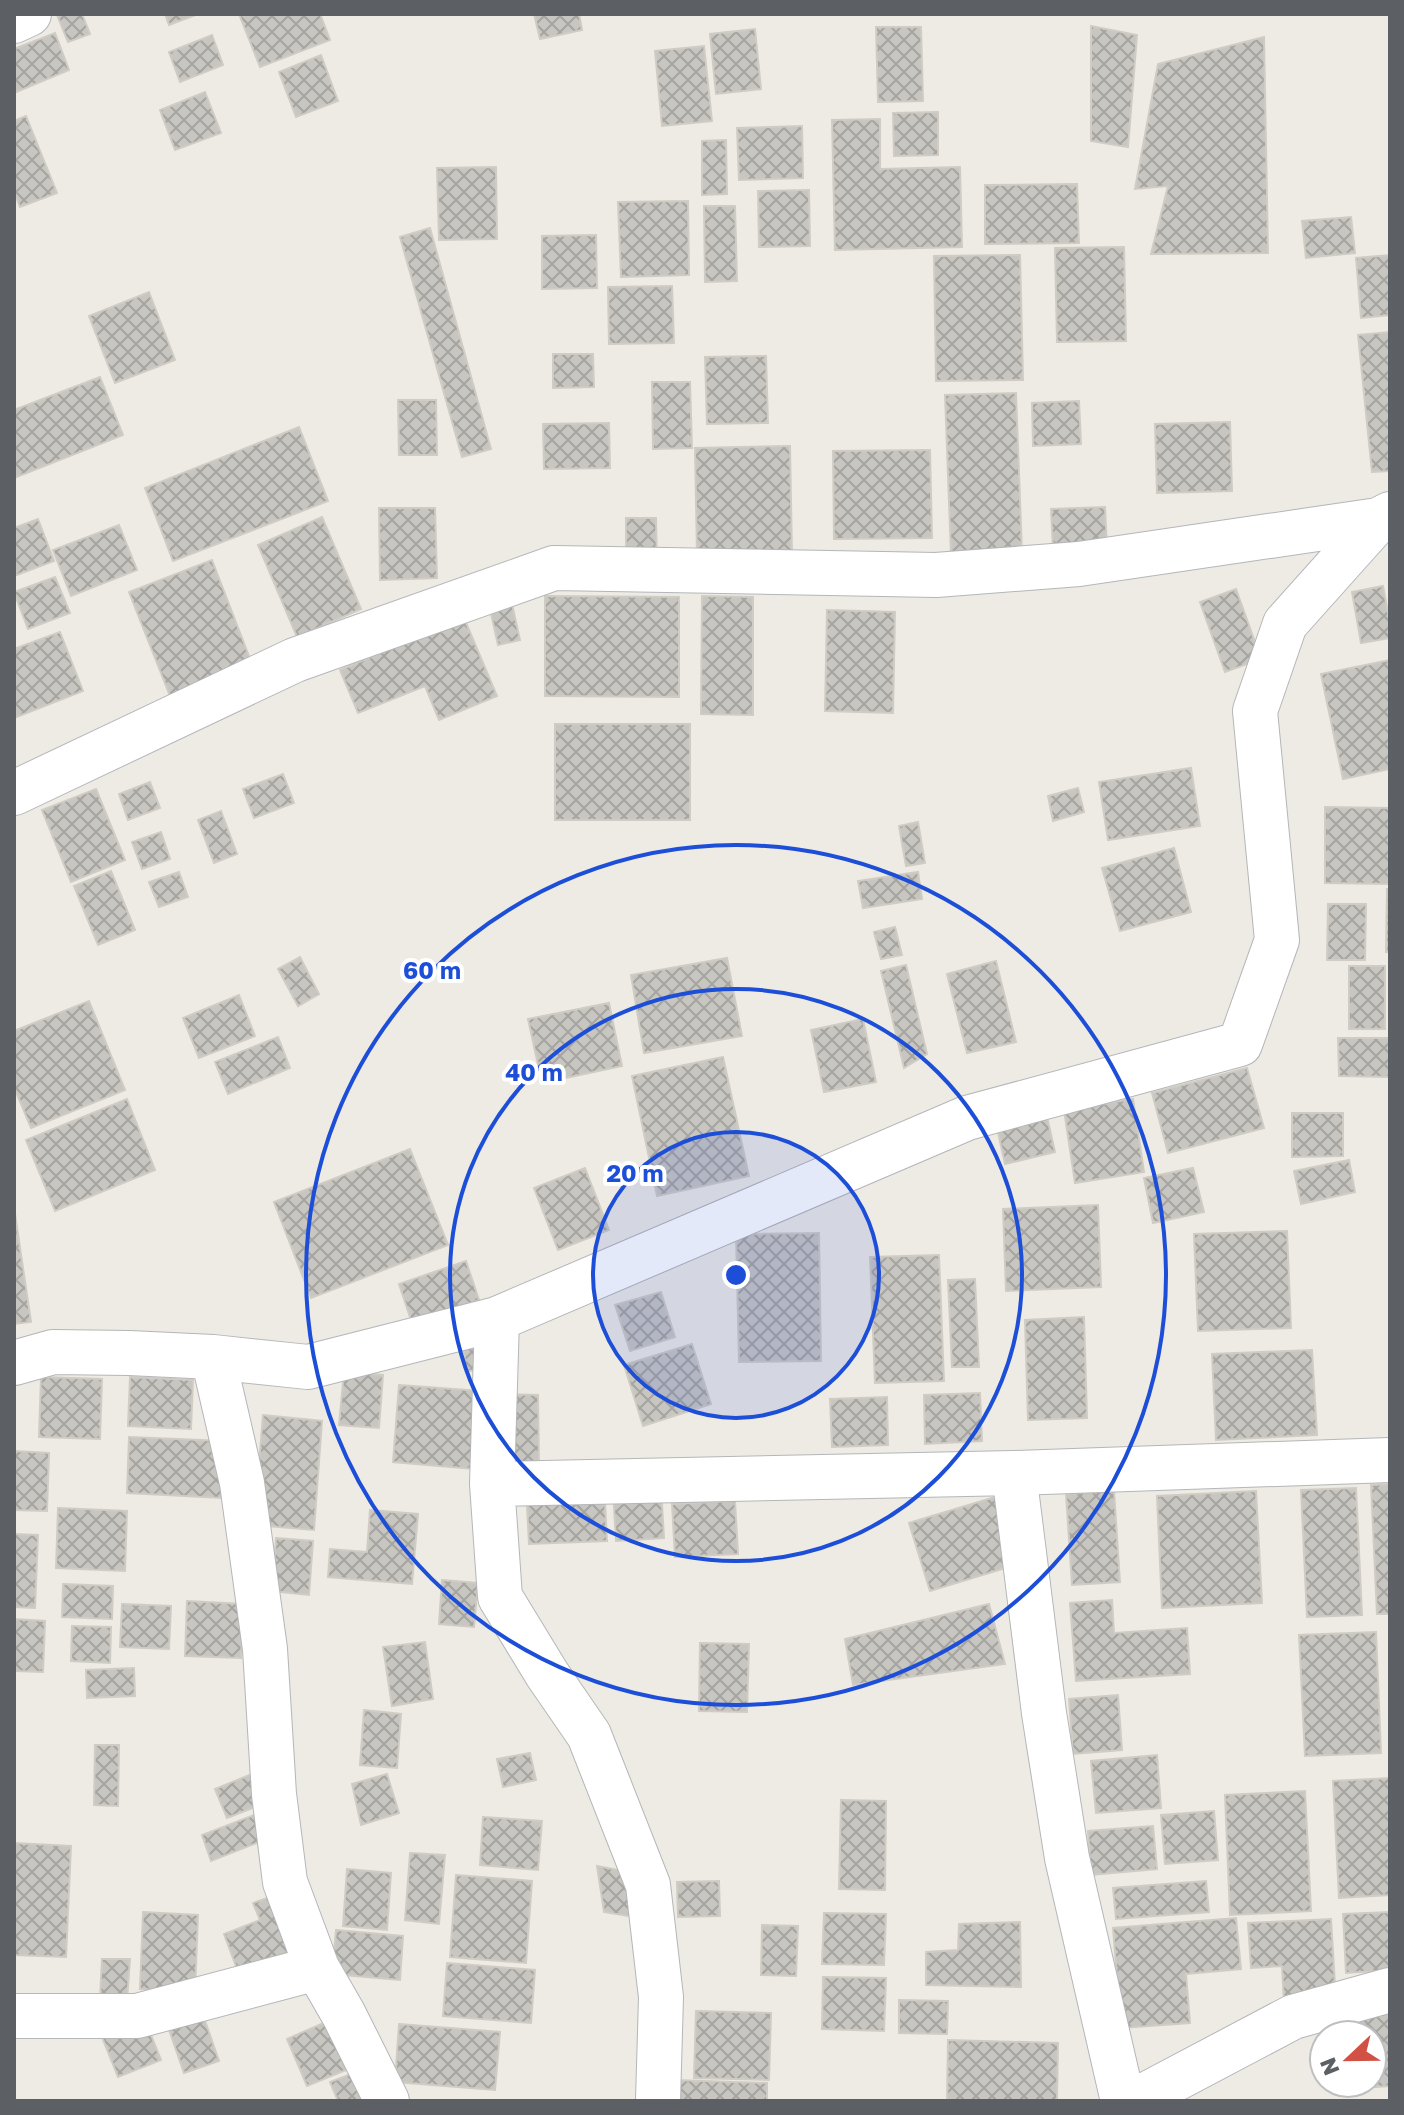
<svg xmlns="http://www.w3.org/2000/svg" width="1404" height="2115" font-family="'Golos Text',sans-serif">
  <style>
    .building { fill: url(#building-cross-hatch); stroke: #d0ccc3; stroke-width: 2 }
    .lines { fill: none; stroke-linecap: round; stroke-linejoin: round }
    .minor-casing { stroke: #b4b6b9; stroke-width: 46 }
    .minor { stroke: #fff; stroke-width: 44 }
    .ring { fill: none; stroke: #1d4ed8; stroke-width: 4 }
    .centre { fill: #1d4ed8; stroke: #fff; stroke-width: 4 }
    .ring-label { font-size: 24px; text-anchor: middle; font-weight: bold; fill: #1d4ed8; stroke: #fff; stroke-width: 8; stroke-linejoin: round; paint-order: stroke }
  </style>
  <defs>
    <pattern id="building-cross-hatch" width="8" height="8" patternUnits="userSpaceOnUse" patternTransform="scale(2)"><rect width="8" height="8" fill="#c8c6c1"/><path d="M0 0l8 8M0 8l8-8" fill="none" stroke="#a6a4a0"/></pattern>
  </defs>
  <rect width="100%" height="100%" fill="#edebe4"/>
  <!-- building -->
  <path class="building" d="M82 14 90 34 68 42 57 15Z
    M165 14H198L169 25Z
    M239 14H320L330 40 260 67Z
    M534 14H579L582 30 540 39Z
    M1091 26 1137 35 1128 147 1091 141Z
    M876 27H921L923 101 878 102Z
    M755 29 761 89 716 94 710 34Z
    M55 33 69 70 14 93V49Z
    M212 35 223 65 180 82 169 52Z
    M1264 37 1268 253 1151 254 1168 186 1135 189 1158 64Z
    M704 46 712 121 662 126 655 51Z
    M321 55 338 101 296 117 279 72Z
    M205 92 221 133 175 150 160 110Z
    M938 112V155L894 156 893 113Z
    M26 116 57 193 20 207 14 191V121Z
    M880 119V169L960 167 962 247 835 250 832 120Z
    M802 126 803 178 739 180 737 128Z
    M726 140 727 194 702 195V141Z
    M496 167 497 239 439 240 437 168Z
    M1077 184 1079 243 985 244V185Z
    M809 190 810 246 759 247 758 191Z
    M688 201 689 275 621 277 618 202Z
    M704 206H735L737 281 705 282Z
    M1351 217 1355 253 1306 258 1302 221Z
    M430 228 491 449 462 457 400 237Z
    M596 235 597 288 542 289V236Z
    M1124 247 1126 341 1057 342 1055 248Z
    M1020 255 1023 380 936 381 934 256Z
    M1390 255V315L1361 318 1356 258Z
    M672 286 674 343 609 344 608 287Z
    M149 292 175 360 115 383 89 316Z
    M1390 332V471L1372 472 1358 335Z
    M553 354H593L594 387 553 388Z
    M766 356 768 423 707 424 705 357Z
    M100 377 123 435 14 478V410Z
    M652 382H690L692 448 653 449Z
    M1016 393 1022 553 951 555 945 395Z
    M398 400H436L437 455H399Z
    M1079 401 1081 444 1033 446 1032 403Z
    M1230 422 1232 491 1157 493 1155 424Z
    M609 423 610 468 544 469 543 424Z
    M299 427 328 501 173 561 145 488Z
    M790 446 792 554 697 556 695 448Z
    M930 450 932 538 834 539 833 451Z
    M1105 507 1107 547 1053 549 1051 509Z
    M379 508H435L437 578 380 580Z
    M322 517 361 609 297 637 258 545Z
    M626 518H656L657 562H626Z
    M38 519 54 561 14 576V528Z
    M119 525 137 570 71 596 53 550Z
    M212 560 252 664 170 696 129 592Z
    M55 577 70 613 28 629 14 592Z
    M1383 586 1390 624V638L1361 643 1352 592Z
    M1236 589 1261 659 1225 672 1200 602Z
    M545 596 679 597V697L545 696Z
    M702 596 753 597V715L701 714Z
    M512 604 520 640 498 645 490 609Z
    M827 610 895 612 893 713 825 711Z
    M464 618 497 696 439 720 425 686 358 713 340 670Z
    M60 632 83 691 14 718V649Z
    M1390 660V769L1343 779 1321 674Z
    M555 724H690V820H555Z
    M1191 768 1200 826 1108 840 1099 782Z
    M283 774 294 803 254 818 243 789Z
    M150 782 160 808 128 820 119 794Z
    M1078 788 1084 812 1053 821 1048 796Z
    M96 789 125 860 71 882 42 810Z
    M1325 807 1390 808V884L1325 883Z
    M221 811 237 854 214 863 198 820Z
    M918 822 925 863 906 866 899 826Z
    M161 832 170 859 142 869 132 842Z
    M1174 848 1191 912 1120 931 1102 868Z
    M111 871 135 930 98 945 74 886Z
    M179 872 188 897 159 907 149 882Z
    M918 872 922 899 863 908 858 881Z
    M1387 889H1390V952H1386Z
    M1328 904H1366L1365 960H1327Z
    M895 927 902 955 881 959 874 932Z
    M300 957 319 994 298 1006 278 969Z
    M727 958 742 1036 644 1053 631 975Z
    M996 961 1016 1042 967 1053 947 974Z
    M906 965 927 1054 904 1068 881 971Z
    M1349 966H1385V1029H1349Z
    M239 995 255 1036 199 1058 183 1018Z
    M89 1001 125 1090 31 1128 14 1087V1031Z
    M609 1003 622 1066 542 1083 528 1019Z
    M863 1019 876 1082 824 1092 811 1030Z
    M278 1037 290 1068 228 1094 215 1062Z
    M1338 1038H1390V1077L1339 1076Z
    M723 1057 749 1176 657 1196 632 1076Z
    M1247 1068 1264 1128 1168 1153 1152 1093Z
    M127 1099 155 1170 55 1211 26 1140Z
    M1133 1099 1144 1172 1075 1183 1064 1110Z
    M1045 1108 1055 1152 1005 1164 995 1119Z
    M1292 1113H1343V1156L1292 1157Z
    M410 1149 448 1245 311 1298 274 1202Z
    M1349 1160 1355 1192 1301 1204 1294 1171Z
    M585 1168 609 1230 558 1250 534 1188Z
    M1193 1168 1204 1212 1153 1223 1144 1178Z
    M1098 1205 1101 1287 1006 1291 1003 1209Z
    M14 1207 31 1322 14 1324Z
    M1287 1231 1291 1328 1198 1331 1194 1234Z
    M819 1233 821 1361 739 1362 736 1234Z
    M939 1255 944 1381 875 1383 870 1257Z
    M466 1261 479 1300 412 1323 399 1284Z
    M975 1279 979 1367H952L948 1280Z
    M661 1292 675 1337 630 1351 615 1305Z
    M1084 1317 1087 1418 1028 1420 1025 1320Z
    M489 1341 492 1370 466 1371 463 1343Z
    M692 1344 711 1404 643 1426 624 1365Z
    M1312 1350 1317 1435 1216 1440 1212 1354Z
    M344 1372 383 1375 379 1428 339 1425Z
    M41 1377 102 1379 100 1439 39 1437Z
    M130 1377 193 1380 191 1429 128 1426Z
    M399 1385 480 1391 473 1469 393 1462Z
    M980 1393 982 1441 925 1444 924 1395Z
    M503 1394 538 1395 539 1469 503 1470Z
    M887 1397 888 1445 832 1447 830 1399Z
    M263 1415 322 1421 314 1530 254 1525Z
    M129 1437 224 1441 222 1498 127 1493Z
    M14 1451 49 1453 47 1511 14 1510Z
    M604 1483 607 1541 529 1544 526 1487Z
    M1390 1484V1614H1377L1371 1485Z
    M661 1487 664 1538 616 1541 613 1490Z
    M1356 1488 1362 1615 1307 1617 1301 1490Z
    M1114 1491 1120 1582 1072 1585 1066 1494Z
    M1256 1491 1262 1603 1162 1608 1157 1496Z
    M995 1497 1015 1565 930 1591 909 1523Z
    M735 1501 738 1554 675 1557 672 1504Z
    M58 1508 127 1511 125 1571 56 1568Z
    M370 1510 418 1514 412 1584 328 1577 330 1549 367 1552Z
    M14 1534 38 1535 35 1608 14 1607Z
    M276 1538 313 1541 309 1595 272 1591Z
    M442 1580 478 1583 474 1627 439 1624Z
    M63 1584 113 1586 112 1619 62 1617Z
    M1112 1600 1114 1633 1187 1628 1190 1674 1076 1681 1070 1603Z
    M187 1601 243 1604 241 1658 185 1656Z
    M122 1604 171 1606 169 1649 120 1647Z
    M989 1604 1005 1664 853 1685 845 1639Z
    M14 1619 45 1621 43 1672 14 1671Z
    M72 1626 111 1627 110 1663 71 1661Z
    M1376 1632 1381 1753 1305 1756 1299 1635Z
    M425 1642 433 1699 392 1706 383 1647Z
    M700 1643 749 1644 747 1712 699 1711Z
    M134 1668 135 1696 87 1698 86 1670Z
    M1118 1695 1122 1750 1073 1754 1069 1699Z
    M364 1710 401 1714 397 1768 360 1765Z
    M95 1745H119L118 1806 94 1805Z
    M530 1753 536 1780 503 1787 497 1759Z
    M1157 1755 1161 1808 1096 1813 1091 1761Z
    M257 1772 268 1802 227 1818 215 1789Z
    M387 1774 399 1813 361 1825 352 1784Z
    M1390 1778V1895L1339 1898 1333 1781Z
    M1305 1791 1311 1911 1230 1915 1225 1795Z
    M841 1800 886 1801 885 1890 839 1889Z
    M1214 1811 1218 1860 1165 1864 1161 1815Z
    M262 1812 272 1837 211 1861 202 1835Z
    M483 1817 542 1821 538 1870 480 1865Z
    M1153 1826 1157 1869 1091 1875 1088 1831Z
    M14 1843 71 1846 66 1957 14 1955Z
    M410 1853 445 1855 439 1924 405 1920Z
    M597 1866 629 1872 635 1917 604 1912Z
    M347 1869 391 1873 387 1930 343 1926Z
    M456 1875 532 1881 526 1963 450 1957Z
    M719 1881 720 1916 678 1917 677 1882Z
    M1206 1881 1209 1912 1116 1919 1113 1888Z
    M276 1895 299 1953 240 1977 224 1934 260 1920 253 1903Z
    M143 1912 198 1915 195 1992 140 1989Z
    M1390 1912V1970L1346 1973 1343 1914Z
    M824 1913 886 1914 884 1965 822 1964Z
    M1236 1918 1241 1969 1186 1974 1190 2023 1121 2028 1113 1928Z
    M1331 1919 1336 2001 1284 2004 1282 1966 1251 1968 1248 1923Z
    M1020 1922 1021 1987 926 1985V1952L958 1950 959 1924Z
    M762 1925 798 1926 796 1976 761 1975Z
    M336 1930 403 1936 400 1980 332 1974Z
    M102 1959H130L127 2000 100 1999Z
    M447 1963 535 1970 531 2023 443 2016Z
    M823 1977 886 1978 884 2031 822 2029Z
    M899 2000 948 2001 947 2034 899 2033Z
    M1390 2004V2086L1361 2088V2083H1372V2035H1357L1355 2007Z
    M696 2011 771 2013 769 2080 694 2078Z
    M202 2012 219 2061 184 2073 167 2024Z
    M335 2018 356 2066 307 2086 287 2039Z
    M145 2020 161 2060 118 2077 102 2037Z
    M399 2024 500 2032 495 2090 395 2082Z
    M948 2040 1058 2043 1057 2101H947Z
    M359 2071 371 2101H338L330 2082Z
    M674 2080 767 2083V2101H674Z"/>
  <g class="lines">
    <!-- minor casing -->
    <g class="minor-casing">
      <path id="minor" d="M14 21 29 14
        M14 793 295 660 554 568 936 575 1079 564 1378 520
        M497 1319 492 1484 1014 1473 1390 1460
        M213 1357 242 1483 265 1649 274 1794 285 1882 317 1968 344 2015 387 2101
        M14 1363 53 1352 129 1353 213 1357 308 1367 497 1319 967 1118 1240 1044 1277 940 1255 711 1285 624 1378 520 1390 514
        M1014 1473 1044 1713 1067 1858 1123 2101
        M492 1484 500 1597 547 1674 589 1735 648 1885 661 1997 658 2101
        M14 2016H137L317 1968
        M1134 2101 1293 2017 1390 1990"/>
    </g>
    <!-- minor -->
    <use href="#minor" class="minor"/>
  </g>
  <!-- distance rings -->
  <circle cx="736" cy="1275" r="143" fill="#1d4ed8" fill-opacity=".12"/>
  <g class="ring">
    <circle cx="736" cy="1275" r="143"/>
    <circle cx="736" cy="1275" r="286"/>
    <circle cx="736" cy="1275" r="430"/>
  </g>
  <circle cx="736" cy="1275" r="12" class="centre"/>
  <g class="ring-label">
    <text x="432" y="979">60 m</text>
    <text x="534" y="1081">40 m</text>
    <text x="635" y="1182">20 m</text>
  </g>
  <!-- border -->
  <rect width="1404" height="2115" fill="none" stroke="#5c5f63" stroke-width="32"/>
  <!-- north arrow -->
  <g transform="translate(1348 2059) rotate(248)"><circle r="38" fill="#ffffff" stroke="#bebfc1" stroke-width="2"/>
  <path d="M0-6L14 30L0 20L-14 30Z" fill="#d25145"/>
  <text y="-12" font-size="22" font-weight="bold" text-anchor="middle" fill="#5c5f63">N</text>
  </g>
</svg>
